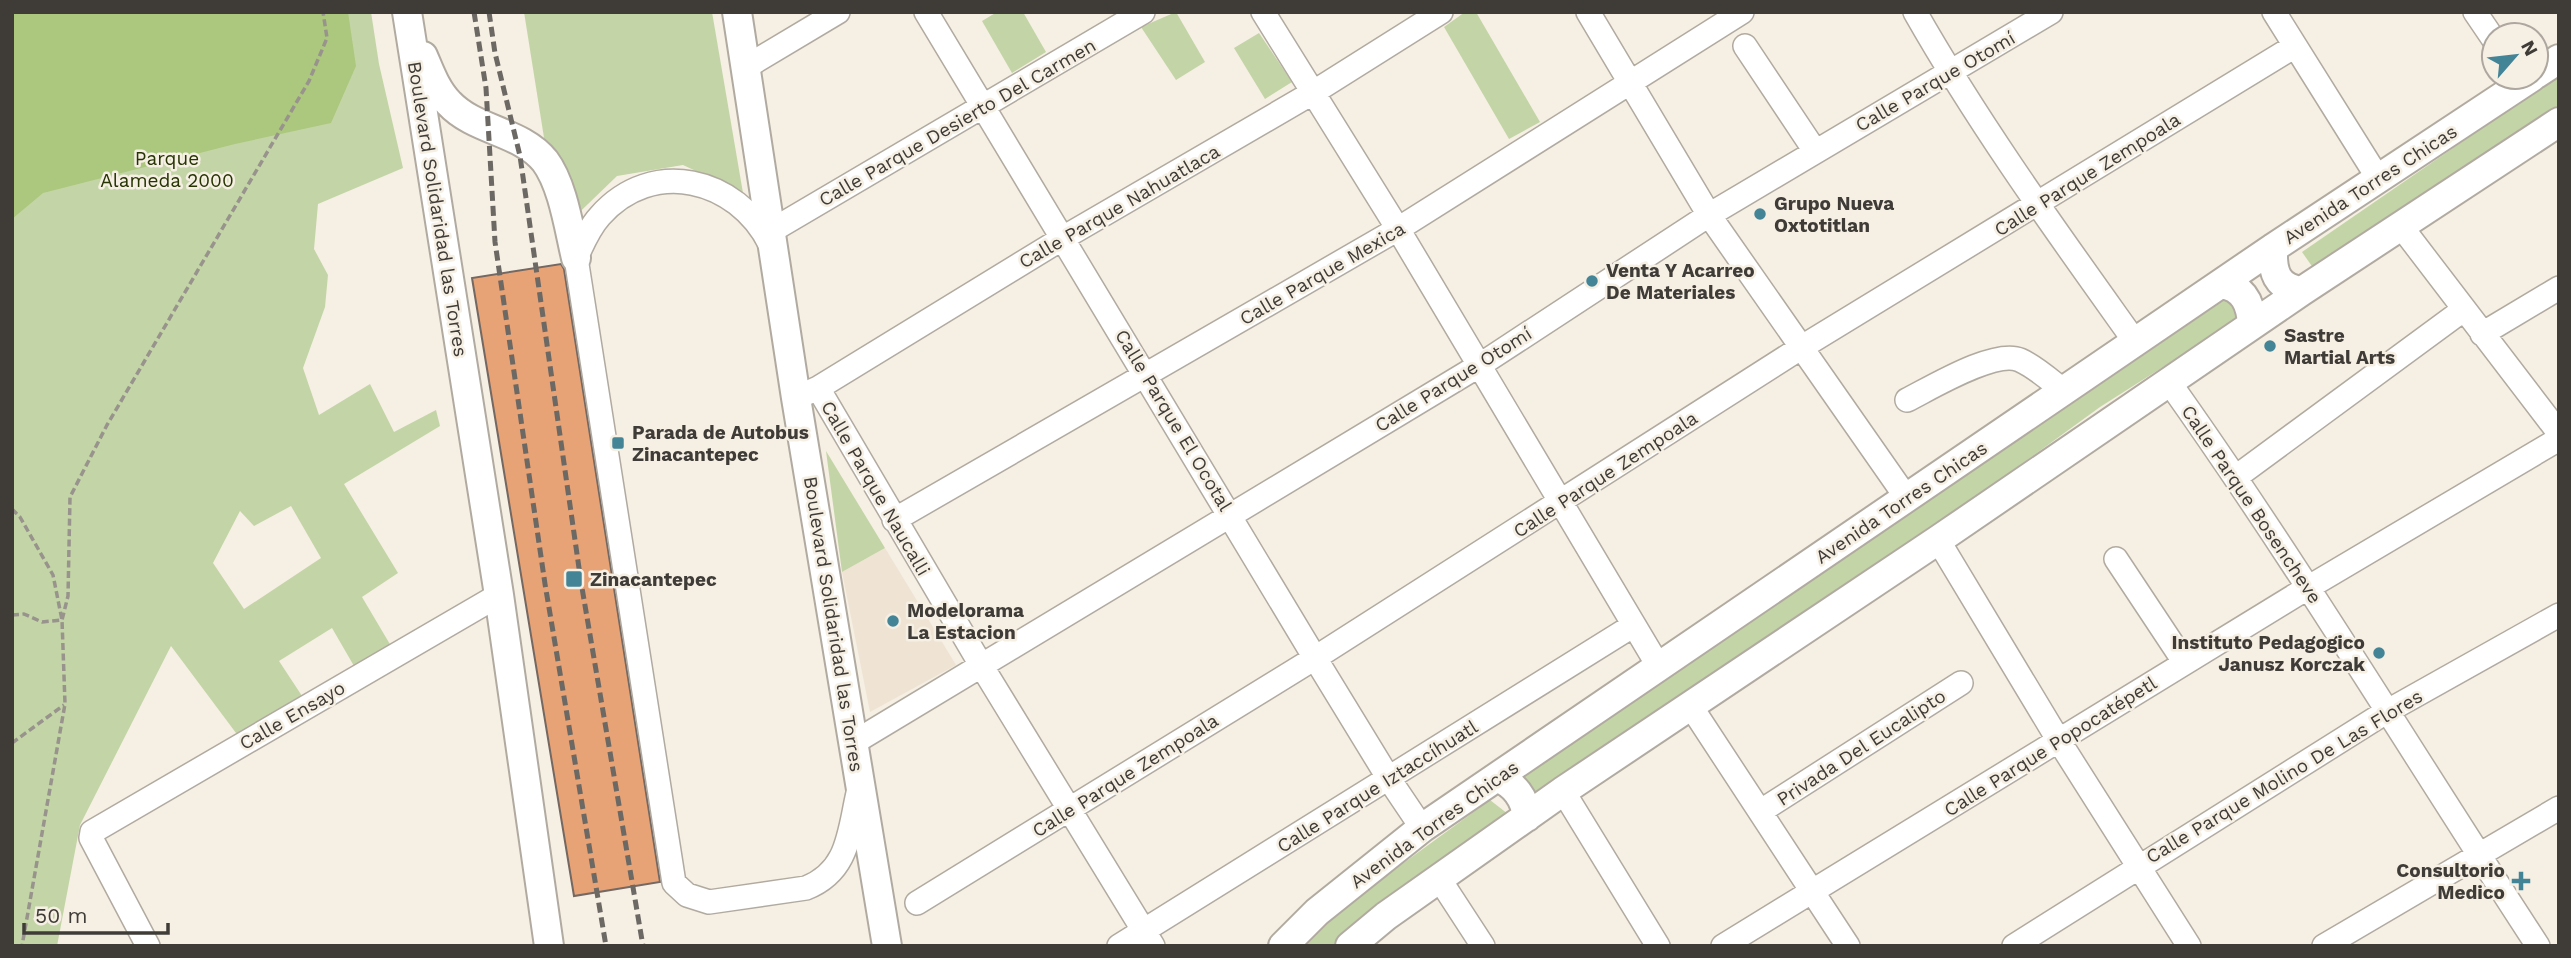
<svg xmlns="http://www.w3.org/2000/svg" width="2571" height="958" font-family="'Work Sans',sans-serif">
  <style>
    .built { fill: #efe4d3 }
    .green { fill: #c3d5a6; fill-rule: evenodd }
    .forest { fill: #acc77e }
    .building { fill: #e7a276; stroke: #736862; stroke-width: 2 }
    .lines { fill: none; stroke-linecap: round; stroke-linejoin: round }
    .minor-casing { stroke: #b1aaa0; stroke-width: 26 }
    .major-casing { stroke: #b1aaa0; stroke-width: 32 }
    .path { stroke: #98938c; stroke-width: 3.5; stroke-dasharray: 7 3.5; stroke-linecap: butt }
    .minor { stroke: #fff; stroke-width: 23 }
    .major { stroke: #fff; stroke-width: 28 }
    .rail { stroke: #6c6863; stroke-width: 5; stroke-dasharray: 10 5; stroke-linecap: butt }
    .poi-dot { fill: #448497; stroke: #f6efe4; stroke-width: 2.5 }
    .labels { text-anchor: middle; stroke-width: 5; stroke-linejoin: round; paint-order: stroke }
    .street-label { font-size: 19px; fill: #3f3c38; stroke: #f6efe4 }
    .park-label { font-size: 19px; fill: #253400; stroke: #f6efe4 }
    .poi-label { font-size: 19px; font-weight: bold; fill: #3f3c38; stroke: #f6efe4; text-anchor: start }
  </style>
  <rect width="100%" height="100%" fill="#f6efe4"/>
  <!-- built -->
  <path class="built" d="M885 548 956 665 870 712 842 572Z"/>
  <!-- green -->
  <path class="green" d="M12 12H371L379 64 403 168 318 204 314 249 328 275 325 307 303 368 319 415 370 384 394 432 436 410 440 426 344 484 398 573 362 597 391 646 354 666 332 628 279 661 304 699 239 737 171 646 80 825 57 946H12ZM291 506 321 558 244 609 213 563 240 511 254 526Z
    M524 12H712L743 193 683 165 617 176 559 232Z
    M997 12H1023L1046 52 1012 73 982 21Z
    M1176 12 1205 62 1176 80 1141 27Z
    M1465 12H1476L1540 122 1509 139 1444 27Z
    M1259 33 1292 82 1265 99 1234 48Z
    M2559 75V106L2316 272 2302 252Z
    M2226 299 2240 318 2100 407 1912 544 1534 798 1519 779Z
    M826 451 885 548 842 572Z
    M1490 800 1508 814 1338 946H1301L1324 921Z"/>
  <!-- forest -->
  <path class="forest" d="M12 12H348L356 66 331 123 235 144 43 193 12 219Z"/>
  <!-- building -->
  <path class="building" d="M561 264 564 269 660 882 574 896 472 278Z"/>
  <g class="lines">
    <!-- minor casing -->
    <g class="minor-casing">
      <path id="minor" d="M926 12 1315 658 1389 779 1422 828
        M1263 12 1398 229 1659 667
        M1588 12 1709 215 1906 497
        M1915 12C1981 128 2059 235 2136 343
        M2274 12 2378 178
        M2475 12 2494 40
        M1745 46 1815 151
        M746 67 838 12
        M2400 225 2559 433
        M771 231 1143 12
        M770 244C737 178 652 157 600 216 589 228 583 243 576 258L674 883 687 895 709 902 806 888C849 871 849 832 858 793
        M2482 334 2559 288
        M2169 382C2299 565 2415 758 2538 946
        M818 388 981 665 1153 946
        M796 398 818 388 1063 238 1314 92 1441 12
        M1907 400C1931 388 1995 349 2020 360 2036 367 2051 381 2065 392
        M2236 477 2463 310
        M894 520 1398 229 1742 12
        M1938 540 2059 741 2189 946
        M2116 559 2185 663
        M1690 705 1848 946
        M853 743 1480 365 1709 215 2051 12
        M1563 791 1658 946
        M1761 811 1961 683
        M1440 880 1483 946
        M917 903 1315 658 1802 347 2295 46
        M148 946 91 838 92 832 499 595
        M1119 946 1634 625
        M1723 946 2309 587 2559 439
        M2014 946 2386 712 2559 615
        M2324 946 2559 808"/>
    </g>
    <!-- major casing -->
    <g class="major-casing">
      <path id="major" d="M407 12 499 595 549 946
        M737 12 796 398 887 946
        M423 56C430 72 436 90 449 103 475 131 521 131 545 161 563 185 569 229 576 258
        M2536 74 2559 59
        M2273 248C2272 271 2276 288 2302 291
        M2222 284C2244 288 2251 304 2252 325
        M1497 777C1514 784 1525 798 1527 817
        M1283 946 1317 912 1422 828 2273 248 2532 77
        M1350 946 1386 916 1563 791 1938 540 2302 291 2559 122"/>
    </g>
    <!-- path -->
    <path class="path" d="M12 509 20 517 53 575 62 620 65 704 22 946
      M12 615 24 614 42 622 62 620 68 596 70 497 107 425 309 81 327 38 323 12
      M12 743 64 705"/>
    <!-- minor -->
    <use href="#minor" class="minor"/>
    <!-- major -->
    <use href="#major" class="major"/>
    <!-- rail -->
    <path class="rail" d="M474 12 486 88 495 242 545 584 606 946
      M489 12 495 53 520 156 581 582 643 946"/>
  </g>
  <!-- markers -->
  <g class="poi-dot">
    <circle cx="1760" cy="214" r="7"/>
    <circle cx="1592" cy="281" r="7"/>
    <circle cx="2270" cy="346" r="7"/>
    <rect x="611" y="436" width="14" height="14" rx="3.5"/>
    <rect x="565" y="570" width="18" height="18" rx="3.5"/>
    <circle cx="893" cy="621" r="7"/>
    <circle cx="2379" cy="653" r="7"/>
    <path d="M2517.5 870.5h7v7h7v7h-7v7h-7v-7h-7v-7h7z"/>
  </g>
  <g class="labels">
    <!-- street labels -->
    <g class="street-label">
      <text transform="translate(1935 81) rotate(-30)" y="7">Calle Parque Otomí</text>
      <text transform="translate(957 122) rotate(-30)" y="7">Calle Parque Desierto Del Carmen</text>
      <text transform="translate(2087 174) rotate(-32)" y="7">Calle Parque Zempoala</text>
      <text transform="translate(2370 184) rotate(-33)" y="7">Avenida Torres Chicas</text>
      <text transform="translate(1119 206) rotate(-30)" y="7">Calle Parque Nahuatlaca</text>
      <text transform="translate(438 209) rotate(81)" y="7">Boulevard Solidaridad las Torres</text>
      <text transform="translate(1322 273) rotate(-30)" y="7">Calle Parque Mexica</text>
      <text transform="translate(1453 379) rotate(-32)" y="7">Calle Parque Otomí</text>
      <text transform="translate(1174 420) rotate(59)" y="7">Calle Parque El Ocotal</text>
      <text transform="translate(1605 474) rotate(-33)" y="7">Calle Parque Zempoala</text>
      <text transform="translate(876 488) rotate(60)" y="7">Calle Parque Naucalli</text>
      <text transform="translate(1901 502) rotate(-34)" y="7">Avenida Torres Chicas</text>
      <text transform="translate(2252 504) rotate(56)" y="7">Calle Parque Bosencheve</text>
      <text transform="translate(834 624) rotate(81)" y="7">Boulevard Solidaridad las Torres</text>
      <text transform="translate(292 715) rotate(-30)" y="7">Calle Ensayo</text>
      <text transform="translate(2050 746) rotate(-32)" y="7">Calle Parque Popocatépetl</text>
      <text transform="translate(1861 747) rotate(-33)" y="7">Privada Del Eucalipto</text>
      <text transform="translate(1125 775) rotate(-32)" y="7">Calle Parque Zempoala</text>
      <text transform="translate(2284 776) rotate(-31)" y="7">Calle Parque Molino De Las Flores</text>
      <text transform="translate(1377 786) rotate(-32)" y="7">Calle Parque Iztaccíhuatl</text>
      <text transform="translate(1434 824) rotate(-36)" y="7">Avenida Torres Chicas</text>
    </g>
    <!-- park labels -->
    <g class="park-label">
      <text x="167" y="165">Parque<tspan x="167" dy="22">Alameda 2000</tspan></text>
    </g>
    <!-- poi labels -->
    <g class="poi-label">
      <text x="1774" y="210">Grupo Nueva<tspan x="1774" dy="22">Oxtotitlan</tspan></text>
      <text x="1606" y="277">Venta Y Acarreo<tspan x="1606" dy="22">De Materiales</tspan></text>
      <text x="2284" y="342">Sastre<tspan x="2284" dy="22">Martial Arts</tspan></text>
      <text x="632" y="439">Parada de Autobus<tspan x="632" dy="22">Zinacantepec</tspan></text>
      <text x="590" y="586">Zinacantepec</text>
      <text x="907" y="617">Modelorama<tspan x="907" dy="22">La Estacion</tspan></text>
      <text x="2365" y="649" text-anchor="end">Instituto Pedagogico<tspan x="2365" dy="22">Janusz Korczak</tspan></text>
      <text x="2505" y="877" text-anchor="end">Consultorio<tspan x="2505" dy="22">Medico</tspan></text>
    </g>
  </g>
  <!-- border -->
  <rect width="2571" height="958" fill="none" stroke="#3f3c38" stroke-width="28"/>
  <!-- north arrow -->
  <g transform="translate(2515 56) rotate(62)"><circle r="33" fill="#f6efe4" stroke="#ada79f" stroke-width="2"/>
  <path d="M0-5L12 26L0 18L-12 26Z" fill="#448497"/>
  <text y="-10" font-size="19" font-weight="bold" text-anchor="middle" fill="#3f3c38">N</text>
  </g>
  <!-- scale -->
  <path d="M24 923v10h144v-10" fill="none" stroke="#3f3c38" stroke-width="3.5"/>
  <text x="35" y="923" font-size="21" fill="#3f3c38" stroke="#f6efe4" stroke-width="5" paint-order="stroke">50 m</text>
</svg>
